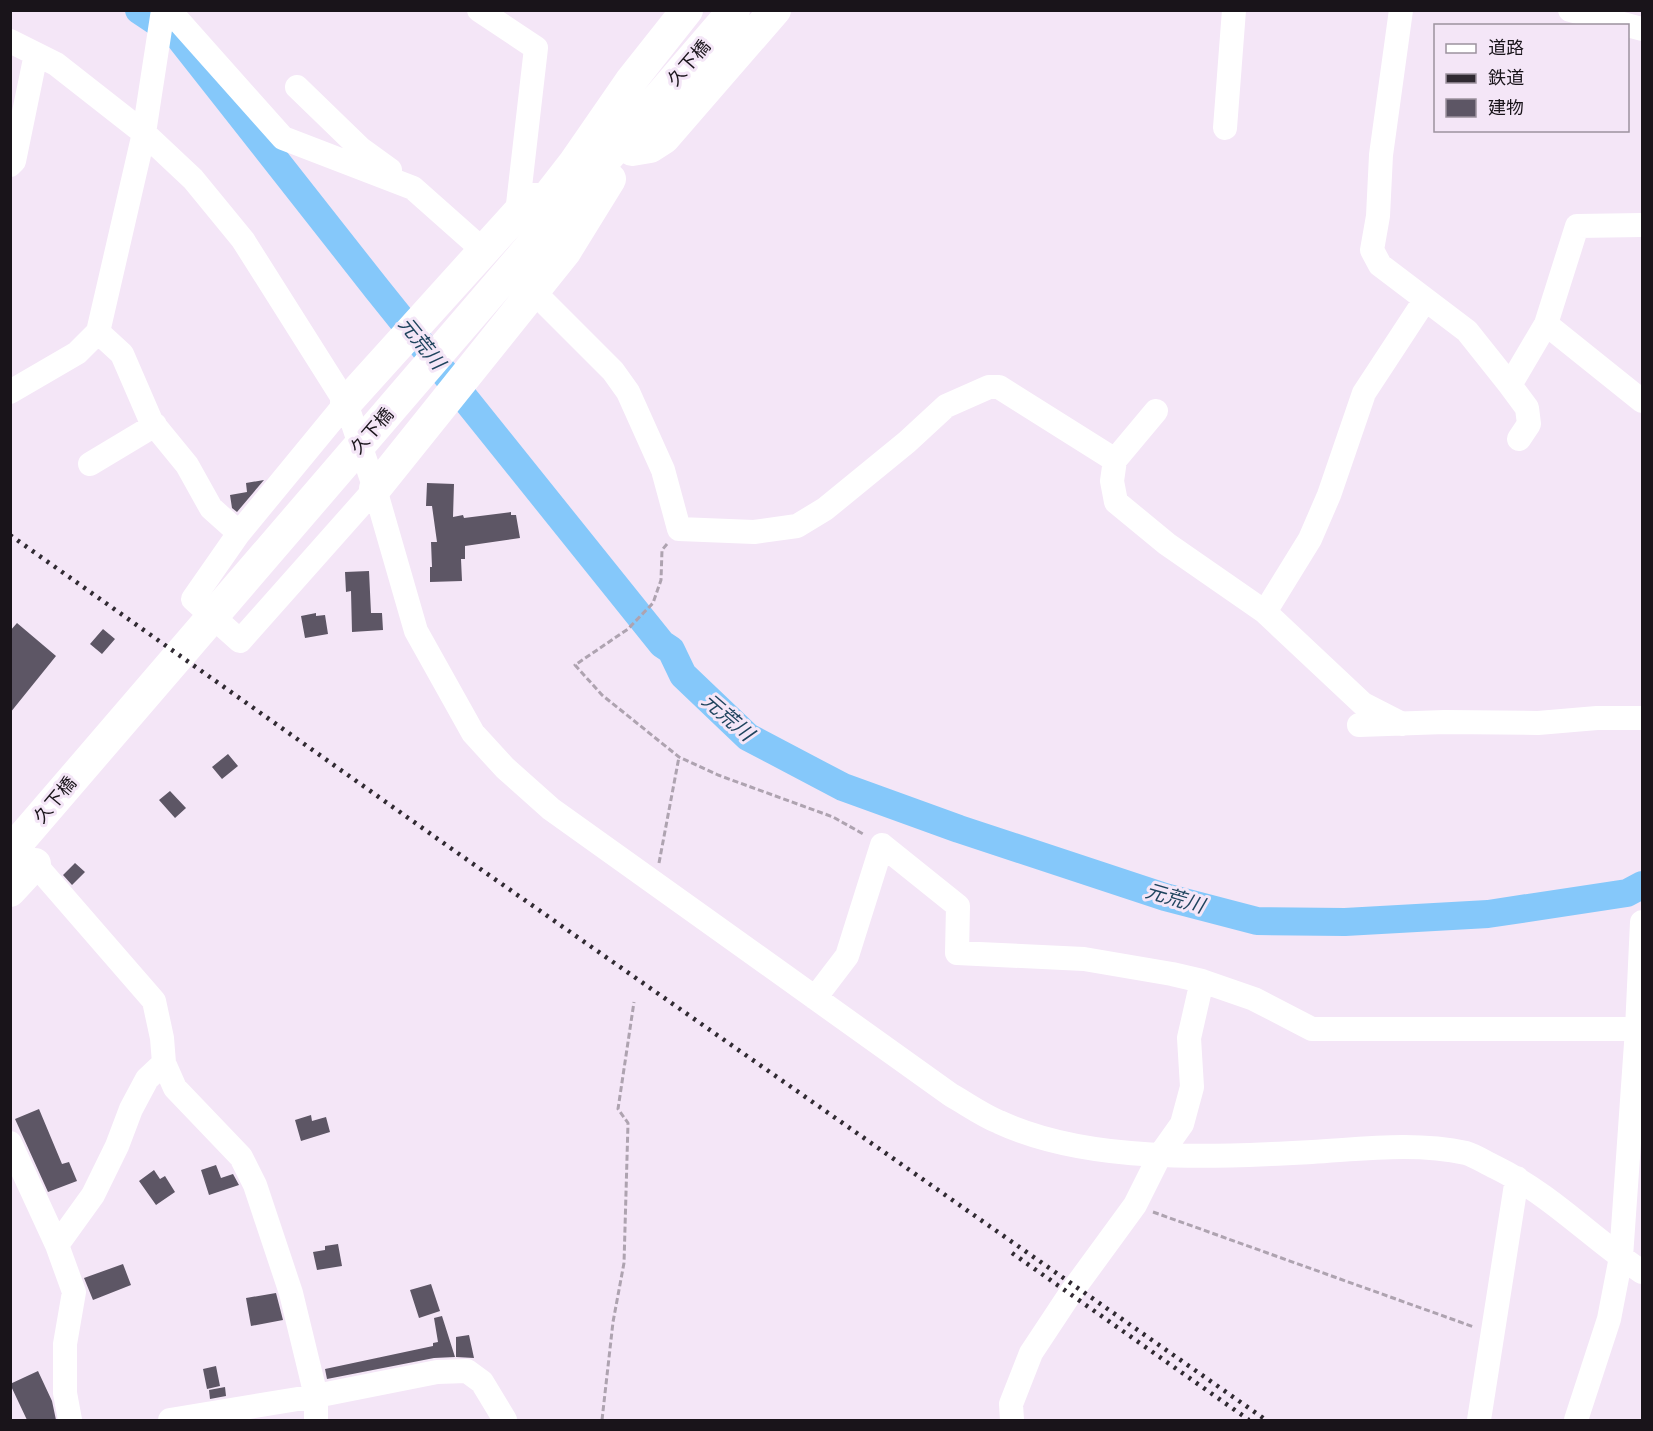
<svg xmlns="http://www.w3.org/2000/svg" width="1653" height="1431" font-family="Arial,'Noto Sans JP',sans-serif">
  <style>
    .lines { fill: none; stroke-linecap: round; stroke-linejoin: round }
    .river { stroke: #85c8fa; stroke-width: 28 }
    .building { fill: #5d5665 }
    .path { stroke: #aea3b0; stroke-width: 3; stroke-dasharray: 6 3; stroke-linecap: butt }
    .minor { stroke: #fff; stroke-width: 24 }
    .major { stroke: #fff; stroke-width: 32 }
    .rail { stroke: #302a32; stroke-width: 4.5; stroke-dasharray: 3 6; stroke-linecap: butt }
    .labels { text-anchor: middle; stroke-width: 6; stroke-linejoin: round; paint-order: stroke }
    .street-label { font-size: 18px; fill: #19141a; stroke: #f4e6f7 }
    .water-label { font-size: 20px; font-style: italic; fill: #1f445e; stroke: #f4e6f7 }
  </style>
  <rect width="100%" height="100%" fill="#f4e6f7"/>
  <g class="lines">
    <!-- river -->
    <path class="river" d="M139 10 178 36 377 289 662 644 671 650 683 675 748 737 843 787 959 829 1165 897 1257 921 1345 922 1488 914 1627 893 1642 885"/>
  </g>
  <!-- building -->
  <path class="building" d="M264 480 237 512 232 508 230 495 247 492 246 483Z
    M427 483 454 484 453 517 463 515 464 518 511 512V515H516L520 538 465 546V559H461L462 581 430 582V567H432L431 542H437L432 506H426Z
    M369 571 371 613H382L383 630 352 632 351 591 346 592 345 572Z
    M316 613V616L325 615 328 634 305 638 301 616Z
    M17 623 56 656 10 713V631Z
    M103 629 115 639 102 654 90 644Z
    M228 754 238 766 222 779 212 767Z
    M170 791 186 808 175 818 159 800Z
    M75 863 85 872 72 885 63 875Z
    M39 1109 62 1164 69 1162 77 1181 48 1192 15 1119Z
    M311 1115 312 1121 326 1117 330 1132 301 1141 295 1120Z
    M216 1165 221 1178 233 1174 239 1185 209 1195 201 1170Z
    M154 1170 160 1179 165 1176 175 1192 156 1205 139 1181Z
    M338 1244 342 1266 317 1270 313 1252 325 1250V1246Z
    M123 1264 131 1285 93 1300 84 1278Z
    M431 1284 440 1311 419 1318 410 1290Z
    M276 1293 283 1320 251 1326 246 1298Z
    M442 1316 455 1357 434 1358 327 1379 325 1369 433 1346V1343L438 1342 434 1318Z
    M469 1335 474 1358 456 1357V1337Z
    M216 1366 220 1386 207 1389 203 1369Z
    M38 1371 52 1401 56 1420H27L10 1384Z
    M225 1387 226 1396 210 1399 209 1390Z"/>
  <g class="lines">
    <!-- path -->
    <path class="path" d="M667 544 662 550 661 580 653 603 628 629 575 665 602 695 679 757 718 775 833 817 865 835
      M659 863 679 757
      M1153 1212 1474 1327
      M602 1420 613 1322 624 1263 628 1123 618 1109 634 1002"/>
    <!-- minor -->
    <path class="minor" d="M169 10 283 138 413 188 484 251
      M479 10 536 48 517 213
      M1401 10 1381 155 1378 216 1372 250 1380 265 1467 331 1510 385 1546 324
      M1570 10 1642 29
      M10 41 56 64 144 133 193 179 243 240 346 403 375 489 416 631 473 733 505 768 551 809 951 1095C967 1104 982 1115 999 1122 1090 1164 1214 1157 1312 1152 1363 1149 1416 1142 1466 1153 1476 1156 1486 1163 1495 1167 1552 1195 1590 1237 1642 1272
      M297 87 361 149 390 170
      M1225 128 1234 10
      M10 165 14 161 36 54
      M1642 225 1577 226 1546 324 1642 401
      M533 291 613 371 628 392 663 470 679 529 754 532 797 526 825 509 907 442 946 406 989 387H999L1115 460
      M98 332 122 354 151 421 187 465 211 508 239 533
      M1510 385 1527 408 1529 424 1519 439
      M10 392 77 353 98 332 144 133 163 10
      M346 403 239 533 193 599 240 641 375 489
      M1156 411 1115 460 1112 481 1116 502 1167 544 1265 612 1363 704 1402 724
      M90 464 155 425
      M1265 612 1310 539 1329 495 1364 393 1425 300
      M1359 725 1445 722 1538 723 1597 718H1642
      M22 853 35 864 154 1001 162 1038 164 1063 175 1088 241 1157 255 1185 291 1293 316 1396V1420
      M815 998 847 956 882 845 958 906 957 953 1084 959 1172 974 1202 981 1254 999 1312 1029H1642
      M10 1143 57 1245 74 1292 65 1344V1393L70 1420
      M57 1245 93 1195 117 1146 131 1109 147 1079 164 1063
      M170 1420 316 1396 437 1372 467 1371 482 1382 505 1420
      M1012 1420 1011 1404 1031 1353 1070 1294 1135 1205 1160 1155 1182 1124 1192 1087 1189 1038 1202 981
      M1479 1420 1517 1178
      M1576 1420 1609 1319 1621 1257 1637 1029 1642 922"/>
    <!-- major -->
    <path class="major" d="M632 150 650 147 664 138 775 10
      M346 403 524 206 533 199H546L574 163 630 82 687 10
      M375 489 565 252 610 179
      M10 852 734 10
      M10 891 35 864"/>
    <!-- rail -->
    <path class="rail" d="M10 535 459 854 1266 1420
      M1012 1253 1249 1420"/>
  </g>
  <g class="labels">
    <!-- street labels -->
    <g class="street-label">
      <text transform="translate(689 63) rotate(-49)" y="6">久下橋</text>
      <text transform="translate(372 431) rotate(-49)" y="6">久下橋</text>
      <text transform="translate(55 800) rotate(-50)" y="6">久下橋</text>
    </g>
    <!-- water labels -->
    <g class="water-label">
      <text transform="translate(422 343) rotate(51)" y="7">元荒川</text>
      <text transform="translate(728 717) rotate(41)" y="7">元荒川</text>
      <text transform="translate(1175 898) rotate(16)" y="7">元荒川</text>
    </g>
  </g>
  <!-- border -->
  <rect width="1653" height="1431" fill="none" stroke="#19141a" stroke-width="24"/>
  <!-- legend -->
  <rect x="1434" y="24" width="195" height="108" fill="#f4e6f7" stroke="#9c929f" stroke-width="1.5"/>
  <rect x="1446" y="44" width="30" height="9" fill="#ffffff" stroke="#9c929f" stroke-width="1.5"/>
  <text x="1488" y="54" font-size="18" fill="#19141a">道路</text>
  <rect x="1446" y="74" width="30" height="9" fill="#302a32" stroke="#9c929f" stroke-width="1.5"/>
  <text x="1488" y="84" font-size="18" fill="#19141a">鉄道</text>
  <rect x="1446" y="99" width="30" height="18" fill="#5d5665" stroke="#9c929f" stroke-width="1.5"/>
  <text x="1488" y="114" font-size="18" fill="#19141a">建物</text>
</svg>
